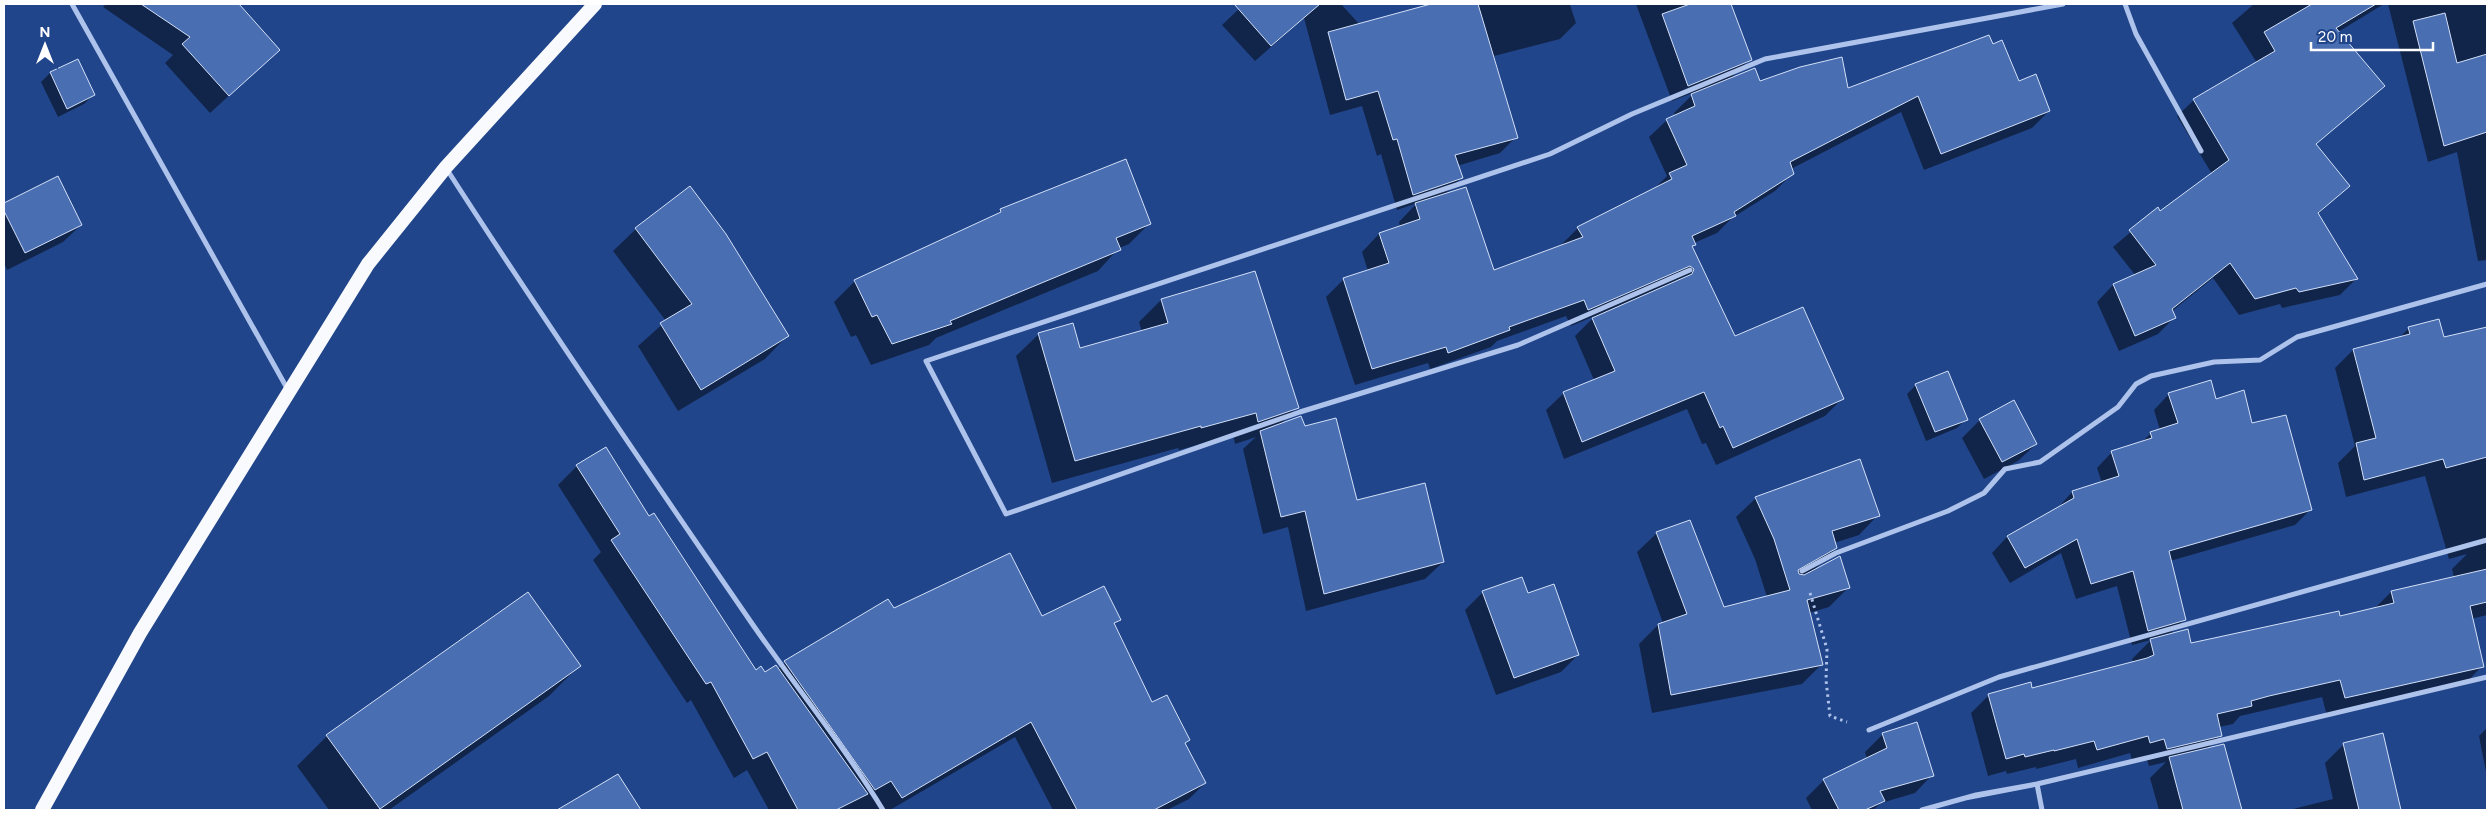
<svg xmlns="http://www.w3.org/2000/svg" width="2491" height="814" font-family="Figtree,sans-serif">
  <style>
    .shadow { fill: #0007 }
    .building { fill: #4a6eb2; stroke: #d2e0f8 }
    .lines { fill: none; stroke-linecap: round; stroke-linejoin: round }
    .path { stroke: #aec3eb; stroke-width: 3; stroke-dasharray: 2.5 4; stroke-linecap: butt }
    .minor { stroke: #aec3eb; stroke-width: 5 }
    .trunk { stroke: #f8fafe; stroke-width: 14 }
  </style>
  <rect width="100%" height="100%" fill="#21458a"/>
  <!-- shadow -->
  <path class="shadow" d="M106 4H196L215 17 230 4H237L279 50 210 113 165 63 173 55 103 7Z
    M1238 4H1341L1360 25 1441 4H1576L1570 5 1576 23 1560 39 1494 56 1516 137 1500 153 1457 166 1461 178 1444 195 1494 271 1561 245 1578 228 1653 190 1667 176 1649 137 1667 120 1675 116 1674 113 1695 92 1672 101 1636 4H1730L1750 59 1730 79 1847 90 1992 45 2018 83 2049 111 2032 128 1924 170 1901 112 1791 169 1793 173 1775 191 1732 218 1717 233 1694 243 1692 247 1734 338 1842 399 1825 416 1716 465 1706 443 1702 444 1687 409 1564 459 1546 410 1564 393 1594 380 1575 336 1595 316 1571 326 1566 316 1497 341 1491 347 1430 369 1428 363 1355 385 1326 297 1344 279 1368 271 1362 252 1379 234 1400 227 1399 222 1417 203 1397 210 1381 154 1377 156 1362 106 1330 115 1304 18 1255 61 1222 25 1241 7Z
    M2254 4H2384L2338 32 2383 85 2315 145 2348 186 2317 215 2356 279 2340 295 2282 308 2280 304 2239 315 2213 278 2171 312 2174 318 2158 334 2119 351 2097 302 2113 285 2136 276 2113 247 2158 209 2160 212 2212 174 2177 116 2194 100 2257 63 2232 23Z
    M2388 4H2487V260L2478 261 2457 152 2428 162Z
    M77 60 93 95 84 104 58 117 41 82 50 73Z
    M57 178 81 225 63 242 7 270 4 263V205Z
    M1001 210 1150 223 1129 244 1119 248 1098 271 936 338 929 345 871 365 856 335 851 337 834 302 855 281 995 216Z
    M636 229 787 336 765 359 678 411 638 346 666 321 613 251Z
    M1161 300 1297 407 1280 425 1304 427 1356 501 1443 562 1425 579 1306 611 1288 527 1263 534 1243 449 1256 437 1235 444 1233 435 1179 450 1178 448 1052 483 1016 356 1039 334 1079 349 1142 332 1139 322Z
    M2409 328 2443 339 2487 329V615L2471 619 2482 666 2464 685 2327 716 2322 697 2240 716 2233 724 2219 727 2221 735 2206 750 2223 745 2240 810H2159L2150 778 2166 762 2149 766 2146 757 2132 760 2130 753 2078 768 2076 759 2036 769V767L2007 774 2006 771 1988 776 1971 713 1989 695 2031 689 2133 663 2132 659 2151 640 2132 645 2117 586 2076 599 2061 553 2010 583 1992 553 2007 537 2057 509 2072 492 2102 483 2097 468 2112 452 2141 443 2151 433 2160 430 2154 410 2169 394 2215 400 2252 425 2310 510 2295 525 2170 561 2184 620 2169 635 2190 644 2340 618 2374 609 2391 592 2454 577 2452 569 2467 554 2449 559 2425 476 2346 497 2338 463 2355 446 2335 368 2353 350 2399 338Z
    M1916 385 1966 419 1957 428 1926 441 1907 394Z
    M1980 420 2036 444 2018 461 1984 479 1962 438Z
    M577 466 649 517 756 671 765 674 778 669 785 662 894 610 1042 618 1119 619 1113 625 1152 704 1189 740 1184 744 1205 783 1189 799 1167 810H1053L1015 737 890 810H769L747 770 734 778 691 700 687 703 593 560 601 552 558 485Z
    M1756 498 1878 515 1859 535 1834 543 1836 548 1812 572 1849 587 1829 607 1809 613 1821 665 1802 684 1652 713 1639 644 1658 625 1663 623 1637 552 1657 533 1723 609 1767 597 1755 559 1736 517Z
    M1483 592 1528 594 1578 655 1561 672 1496 695 1465 610Z
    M528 594 579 666 549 696 389 810H329L297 766 327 736Z
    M2487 728V777L2479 736Z
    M1883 734 1932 775 1915 793 1881 803 1873 810H1812L1806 798 1824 780 1867 759 1865 752Z
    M2382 735 2400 810H2289L2333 799 2325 763 2344 744Z
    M618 775 639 810H564L571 804Z"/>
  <!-- building -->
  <path class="building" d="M141 4H239L280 50 229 96 182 44 190 37Z
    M1234 4H1320L1271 46Z
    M1431 4H1478L1518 138 1455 155 1463 178 1413 195 1397 139 1393 140 1378 91 1346 100 1328 32Z
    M1690 4H1731L1752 60 1688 86 1662 14Z
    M2312 4H2376L2336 28 2385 86 2316 144 2350 186 2318 213 2358 279 2299 292 2296 288 2255 299 2230 263 2172 309 2176 318 2135 336 2113 284 2156 265 2129 230 2158 207 2160 211 2229 160 2193 99 2275 51 2264 32Z
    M2445 13 2457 63 2487 54V132L2444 146 2413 21Z
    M1989 35 1993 44 2002 40 2019 81 2036 74 2050 111 1941 154 1918 96 1790 162 1794 174 1734 212 1736 216 1692 236 1696 245 1692 246 1735 336 1803 307 1844 399 1733 448 1723 426 1720 428 1704 392 1582 442 1563 392 1615 371 1592 318 1692 274 1694 269 1690 266 1588 310 1584 300 1509 327 1510 330 1448 353 1446 347 1372 369 1343 278 1389 263 1379 233 1420 219 1415 203 1466 187 1494 270 1583 237 1577 227 1672 179 1669 173 1687 165 1666 119 1695 106 1691 94 1755 68 1760 81 1800 67 1842 57 1848 88Z
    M78 59 95 95 67 109 50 72Z
    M1126 159 1151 224 1116 238 1121 250 950 321 952 324 892 344 877 315 872 317 854 280 1001 212 1000 209Z
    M58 176 82 225 25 253 4 211V203Z
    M690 186 726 234 789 336 701 390 660 323 692 304 635 228Z
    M1255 271 1299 408 1258 422 1256 413 1201 428V426L1075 461 1038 333 1073 323 1080 348 1168 323 1161 299Z
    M2439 319 2444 337 2487 327V457L2446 468 2443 459 2364 480 2356 443 2376 438 2353 349 2410 334 2408 327Z
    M1948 371 1968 420 1935 432 1915 384Z
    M2211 380 2216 399 2244 390 2252 423 2286 415 2312 510 2169 551 2186 620 2148 631 2133 571 2091 584 2077 539 2025 568 2007 536 2074 498 2072 491 2119 476 2111 451 2152 438 2150 432 2178 423 2168 393Z
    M2014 400 2037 444 2002 462 1979 419Z
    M1301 416 1305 426 1336 418 1357 500 1425 483 1444 562 1324 594 1305 511 1281 517 1260 431Z
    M606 447 649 516 654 513 756 670 761 666 765 672 776 665 868 794 836 810H798L767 752 753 759 711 682 706 684 611 540 620 534 576 465Z
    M1860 459 1880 516 1832 531 1837 548 1798 570 1799 574 1804 575 1840 556 1850 588 1807 600 1823 665 1671 695 1658 624 1687 614 1656 532 1690 520 1724 607 1790 590 1774 539 1755 497Z
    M1010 553 1042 616 1104 586 1121 620 1114 623 1152 702 1167 695 1190 740 1185 743 1206 783 1154 810H1077L1031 722 902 798 891 781 875 790 784 661 888 599 894 608Z
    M2487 569V602L2470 606 2484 667 2345 698 2340 680 2269 696 2251 701 2252 706 2217 714 2222 736 2167 749 2164 739 2150 743 2148 736 2097 750 2094 741 2054 751V750L2025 757 2024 754 2006 759 1988 694 2031 682 2032 688 2147 658 2154 655 2150 639 2188 629 2191 643 2339 611 2340 616 2394 603 2391 591Z
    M1522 577 1528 593 1554 584 1579 655 1514 678 1482 591Z
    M528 592 581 666 380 809 326 735Z
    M1917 722 1934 776 1880 791 1885 801 1865 810H1839L1823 779 1887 748 1882 733Z
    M2383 733 2401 810H2359L2343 743Z
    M2224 744 2242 810H2183L2169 757Z
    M618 774 641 810H557Z"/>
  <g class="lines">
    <!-- path -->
    <path class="path" d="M1810 593 1827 649 1826 680 1830 716 1847 722"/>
    <!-- minor -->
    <path class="minor" d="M72 4 288 390
      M2125 4 2136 34 2201 151
      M446 168C545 322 649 474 753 625 796 687 844 746 883 810
      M1690 270 1518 345 1300 412 1006 514 926 361 1550 154 1632 114 1765 59 2063 4
      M1802 571 1836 553 1948 511 1984 493 2005 469 2040 462 2118 407 2136 384 2151 376 2214 362 2260 360 2297 337 2487 284
      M1869 730 1999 677 2487 540
      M1922 810 1976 795 2037 784 1965 798
      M2042 810 2037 784 2487 677"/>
    <!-- trunk -->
    <path class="trunk" d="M42 810 140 633 368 264 446 167 595 4"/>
  </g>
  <!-- border -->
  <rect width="2491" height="814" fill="none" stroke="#ffffff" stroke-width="10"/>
  <!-- north arrow -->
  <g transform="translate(45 45)" stroke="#21458a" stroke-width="4" paint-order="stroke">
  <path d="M0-4L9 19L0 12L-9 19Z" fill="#ffffff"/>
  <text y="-8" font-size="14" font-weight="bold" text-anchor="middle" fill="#ffffff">N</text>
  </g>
  <!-- scale -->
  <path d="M2311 42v8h122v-8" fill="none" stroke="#ffffff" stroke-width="2.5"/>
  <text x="2318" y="42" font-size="15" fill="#ffffff" stroke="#21458a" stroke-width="4" paint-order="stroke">20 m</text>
</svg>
